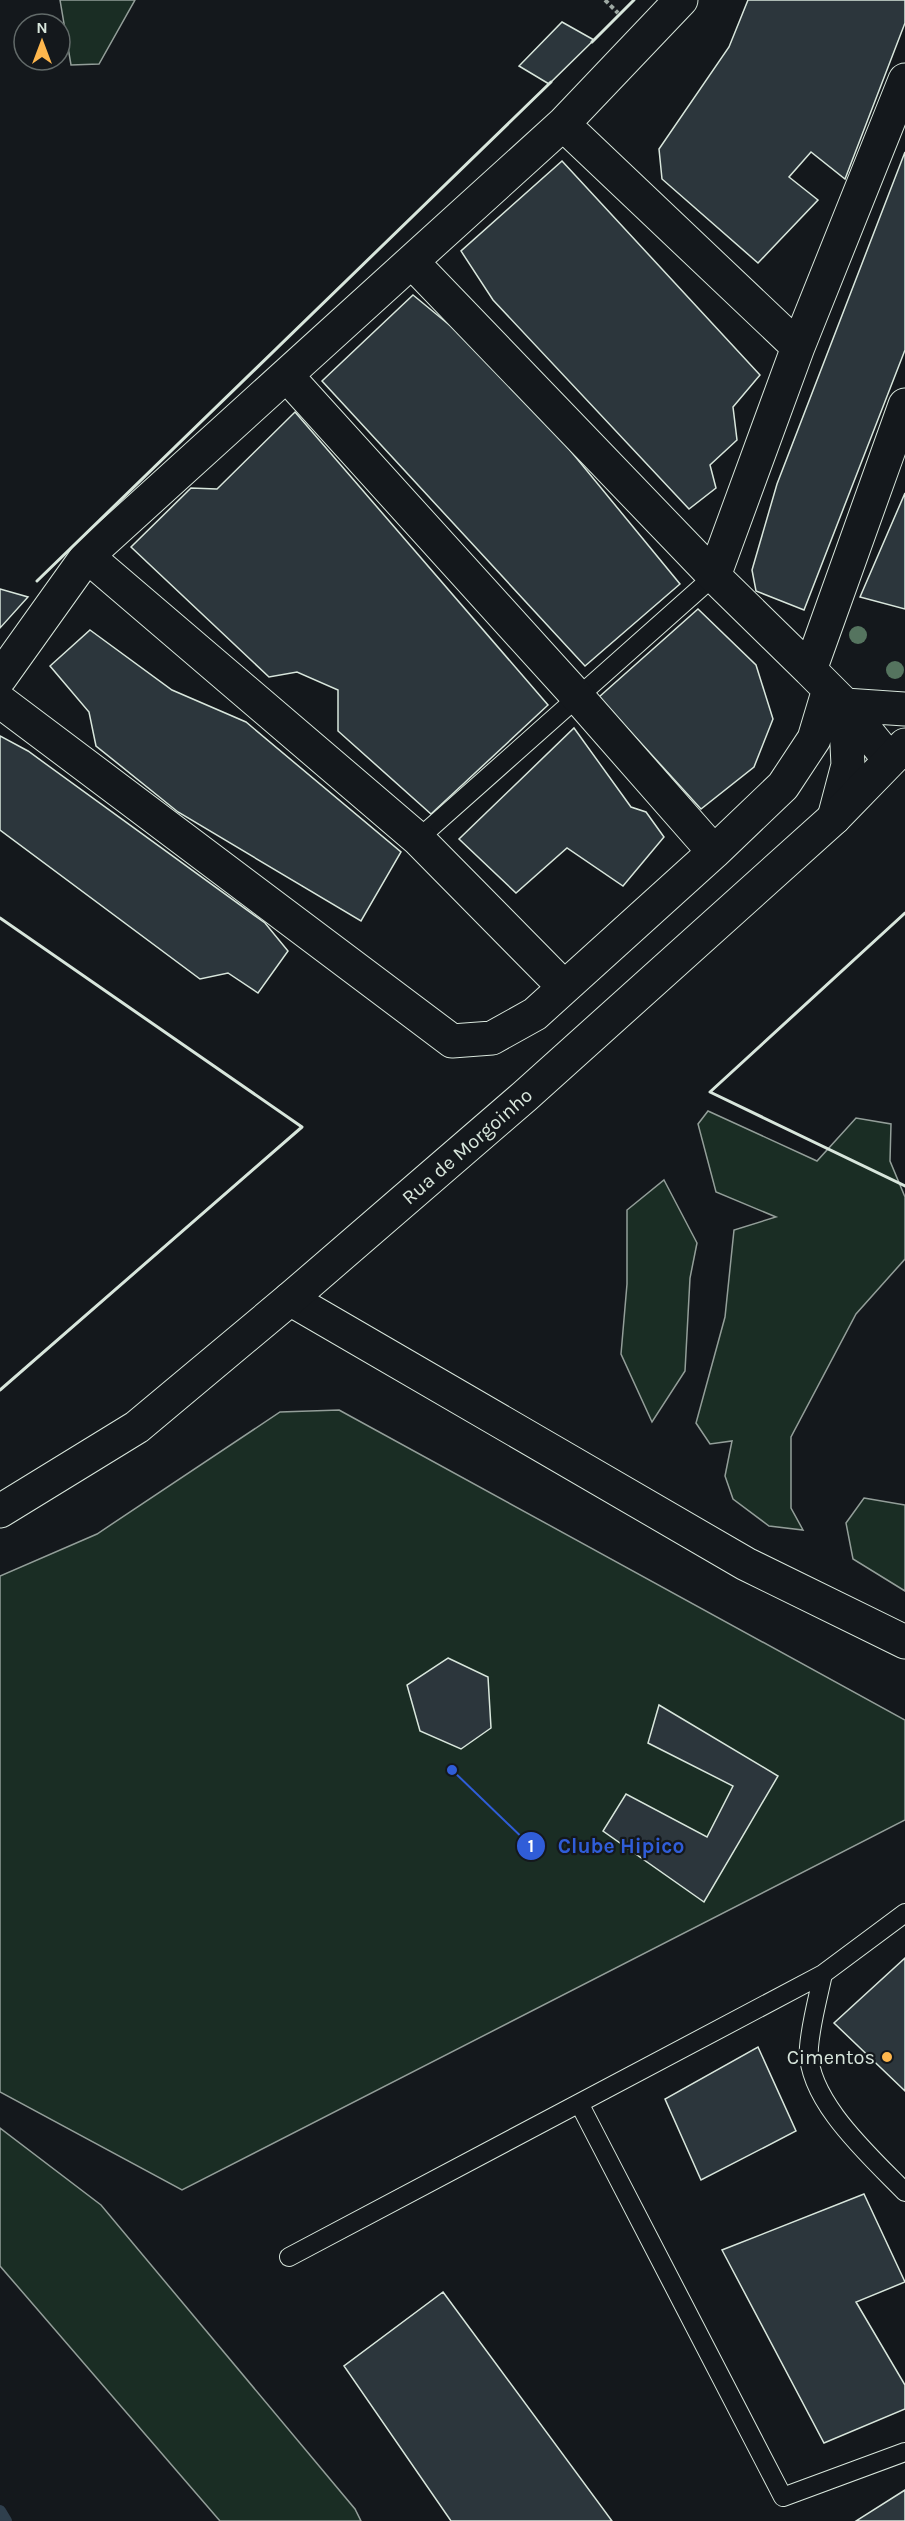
<svg xmlns="http://www.w3.org/2000/svg" width="905" height="2521" font-family="Karla,sans-serif">
  <style>
    .green { fill: #1a2d24; stroke: #939e99; stroke-width: 1.5 }
    .lines { fill: none; stroke-linecap: round; stroke-linejoin: round }
    .stream { stroke: #2f3f4d; stroke-width: 12 }
    .building { fill: #2c363c; stroke: #d8e6dc; stroke-width: 1.5 }
    .service-casing { stroke: #d8e6dc; stroke-width: 20 }
    .minor-casing { stroke: #d8e6dc; stroke-width: 35 }
    .primary-casing { stroke: #d8e6dc; stroke-width: 35 }
    .path { stroke: #9da8a2; stroke-width: 4; stroke-dasharray: 4.5 3; stroke-linecap: butt }
    .service { stroke: #14181c; stroke-width: 18 }
    .minor { stroke: #14181c; stroke-width: 33 }
    .primary { stroke: #14181c; stroke-width: 33 }
    .wall { stroke: #d8e6dc; stroke-width: 3 }
    .tree { fill: #55745f }
    .poi-dot { fill: #ffb74d; stroke: #14181c; stroke-width: 2 }
    .labels { text-anchor: middle; stroke-width: 4.5; stroke-linejoin: round; paint-order: stroke }
    .street-label { font-size: 20px; fill: #d8e6dc; stroke: #14181c }
    .poi-label { font-size: 20px; fill: #d8e6dc; stroke: #14181c; text-anchor: end }
    .leader { fill: none; stroke: #305dd8; stroke-width: 2 }
    .callout-dot { fill: #305dd8; stroke: #14181c; stroke-width: 2 }
    .mark-label { font-size: 18px; text-anchor: middle; font-weight: bold; fill: #fff }
    .callout-label { font-size: 21px; text-anchor: middle; font-weight: bold; fill: #305dd8; stroke: #14181c; stroke-width: 4.5; stroke-linejoin: round; paint-order: stroke }
  </style>
  <rect width="100%" height="100%" fill="#14181c"/>
  <!-- green -->
  <path class="green" d="M60 0H135L99 64 71 65Z
    M708 1111 817 1161 856 1118 891 1124 890 1161 905 1197V1259L856 1314 791 1437V1508L803 1530 769 1526 733 1499 725 1476 732 1441 710 1444 696 1423 725 1317 734 1230 776 1217 716 1192 698 1124Z
    M664 1180 697 1243 690 1278 685 1371 652 1422 621 1354 627 1284V1210Z
    M339 1410 905 1720V1820L182 2190 0 2092V1576L97 1534 280 1412Z
    M864 1498 905 1505V1591L853 1559 846 1523Z
    M0 2128 101 2205 355 2509 361 2521H220L0 2266Z"/>
  <g class="lines">
    <!-- stream -->
    <path class="stream" d="M0 2511 6 2521"/>
  </g>
  <!-- building -->
  <path class="building" d="M748 0H905V23L845 179 811 152 789 177 818 200 758 263 662 179 659 149 729 47Z
    M562 22 594 40 549 84 519 66Z
    M905 152V350L804 610 756 591 752 570 777 484Z
    M562 161 760 375 733 407 737 440 710 465 716 488 689 509 493 300 461 251Z
    M413 295 475 346 537 410 680 584 585 666 322 381Z
    M295 412 548 705 431 814 338 731V690L297 672 269 677 131 547 191 488 217 489Z
    M905 493V609L860 597Z
    M0 589 28 597 0 628Z
    M698 609 756 665 773 719 754 767 701 809 599 697Z
    M90 630 172 690 246 722 401 852 361 921 178 812 96 746 89 712 50 666Z
    M574 728 631 807 646 812 664 837 623 886 567 848 516 893 459 839Z
    M0 736 28 751 265 923 288 951 258 993 228 973 200 979 0 830Z
    M448 1658 488 1677 491 1728 461 1749 420 1731 407 1685Z
    M659 1705 778 1776 704 1902 603 1831 626 1794 707 1837 733 1786 648 1743Z
    M905 1958V2091L834 2023Z
    M758 2047 796 2131 701 2180 665 2099Z
    M864 2194 905 2282 856 2302 905 2385V2409L824 2443 722 2250Z
    M443 2292 612 2521H451L344 2366Z
    M905 2490V2521H856Z"/>
  <g class="lines">
    <!-- service casing -->
    <g class="service-casing">
      <path id="service" d="M418 839 714 576
        M823 1974C818 1998 811 2022 809 2047 805 2099 871 2157 905 2192
        M580 2105 783 2497 905 2452
        M289 2257 823 1974 905 1913"/>
    </g>
    <!-- minor casing -->
    <g class="minor-casing">
      <path id="minor" d="M563 124 798 347
        M413 263 714 576 810 670
        M287 376 577 696 714 852
        M87 556 418 839 563 986
        M714 576 798 347 905 80
        M0 678 87 556 563 124 681 0
        M0 701 452 1041 492 1038 535 1014 714 852 783 786 814 739 829 689
        M889 759 845 705 810 670 905 405
        M834 818 848 765 845 705 905 709
        M290 1299 746 1564 905 1642"/>
    </g>
    <!-- primary casing -->
    <g class="primary-casing">
      <path id="primary" d="M0 1511 137 1427 290 1299 525 1096 834 818 905 745"/>
    </g>
    <!-- path -->
    <path class="path" d="M605 0 618 13"/>
    <!-- service -->
    <use href="#service" class="service"/>
    <!-- minor -->
    <use href="#minor" class="minor"/>
    <!-- primary -->
    <use href="#primary" class="primary"/>
    <!-- wall -->
    <path class="wall" d="M592 42 634 0
      M37 581 551 82
      M905 913 710 1092 905 1186
      M0 918 302 1127 0 1390"/>
  </g>
  <!-- trees -->
  <g class="tree">
    <circle cx="858" cy="635" r="9"/>
    <circle cx="895" cy="670" r="9"/>
  </g>
  <!-- markers -->
  <circle class="poi-dot" cx="887" cy="2057" r="6"/>
  <g class="labels">
    <!-- street labels -->
    <g class="street-label">
      <text transform="translate(467 1146) rotate(-41)" y="7">Rua de Morgoinho</text>
    </g>
    <!-- poi labels -->
    <g class="poi-label">
      <text x="875" y="2064">Cimentos</text>
    </g>
  </g>
  <!-- callouts -->
  <path class="leader" d="M452 1770L531 1846"/>
  <g class="callout-dot">
    <circle cx="452" cy="1770" r="6"/>
    <circle cx="531" cy="1846" r="15"/>
  </g>
  <g class="mark-label">
    <text x="531" y="1852">1</text>
  </g>
  <g class="callout-label">
    <text x="621" y="1853">Clube Hipico</text>
  </g>
  <!-- north arrow -->
  <g transform="translate(42 42)"><circle r="28" fill="#14181c" stroke="#626a69" stroke-width="1.5"/>
  <path d="M0-4.5L10 22L0 15L-10 22Z" fill="#ffb74d"/>
  <text y="-9" font-size="16" font-weight="bold" text-anchor="middle" fill="#d8e6dc">N</text>
  </g>
</svg>
